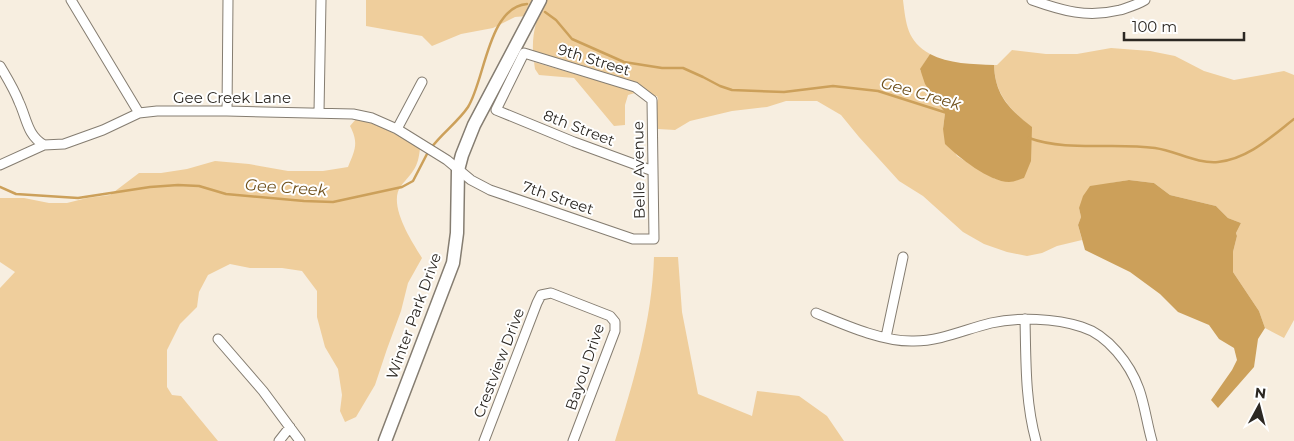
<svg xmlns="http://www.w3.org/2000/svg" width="1294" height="441" font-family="Montserrat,sans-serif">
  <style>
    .green { fill: #efce9c }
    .water { fill: #cca05a }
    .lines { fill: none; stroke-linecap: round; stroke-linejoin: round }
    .stream { stroke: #cca05a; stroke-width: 2.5 }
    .street-casing { stroke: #857d71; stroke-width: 11 }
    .secondary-casing { stroke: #857d71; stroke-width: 15 }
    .street { stroke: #fff; stroke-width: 9 }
    .secondary { stroke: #fff; stroke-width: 12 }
    .labels { text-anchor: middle; stroke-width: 4; stroke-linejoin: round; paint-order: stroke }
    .street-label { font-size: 15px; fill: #2c2823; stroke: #fff }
    .water-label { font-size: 16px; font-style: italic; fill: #6f501b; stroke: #fff }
  </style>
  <rect width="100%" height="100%" fill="#f7eee0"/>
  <!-- green -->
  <path class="green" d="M366 0H535L527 16 515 17 493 28 461 34 432 46 422 36 366 26Z
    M544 0H903C906 24 907 41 930 54L920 70 945 113 943 129 957 156 995 179 1032 128C1010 109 995 95 994 65H997L1012 50 1046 54H1077L1111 48 1150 51 1175 56 1204 71 1234 80 1284 71 1294 75V320L1284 338 1265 328 1259 311 1233 272V252L1237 236 1236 233 1241 223 1228 218 1216 206 1170 195 1154 183 1129 180 1111 183 1079 208 1081 217 1078 225 1082 240 1057 246 1042 253 1027 256 1007 252 984 244 963 232 923 196 899 181 859 137 841 115 817 101H786L767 107 732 111 690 121 675 130 658 129C657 120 655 108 658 99L657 96H654L637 83 533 52C532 33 537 17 544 0Z
    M534 62 633 91 635 93 628 95 625 105V125L614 126 574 78 539 75 535 69Z
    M356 119C380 124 399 136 420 148 418 169 413 171 401 186 387 204 412 242 422 258L408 283 401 311 387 349 375 385 356 417 345 422 340 411 342 395 338 369 325 347 317 317V291L302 271 282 268H250L230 264 208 275 199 292 197 307 180 324 167 350V387L172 395 181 396 218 441H0V288L15 272 0 262V198H24L49 203H67L87 198 110 195 139 173H161L187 169 215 161 249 164 288 171H323L348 167C355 150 359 143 350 126Z
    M654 257H678L682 312 698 394 752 416 757 391 799 396 827 416 844 441H615C634 381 652 320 654 257Z"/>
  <!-- water -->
  <path class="water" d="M930 54C948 64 973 64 994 65 995 95 1009 109 1032 127L1031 161 1024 178C1020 179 1014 182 1009 182 990 182 958 157 945 144L943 129 945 113 925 84 920 69Z
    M1129 180 1154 183 1170 195 1216 206 1228 218 1241 223 1236 233 1237 236 1233 252V272L1259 311 1265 328 1258 339 1254 367 1218 408 1211 400 1232 370 1237 360 1234 348 1219 339 1209 325 1178 312 1160 294 1130 272 1085 250 1078 225 1081 217 1079 208 1083 196 1090 186Z"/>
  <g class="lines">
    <!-- stream -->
    <path class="stream" d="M545 12 556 20 572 39 624 62 662 68H683L703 77 720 86 732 90 784 92 833 86 878 91 947 113
      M1029 138C1067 152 1114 142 1155 148 1176 151 1197 164 1218 162 1248 159 1271 137 1294 119
      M431 148C442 133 458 122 468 107 485 80 488 7 527 4
      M0 187 16 194 78 198 150 187 178 185 199 186 226 194 304 201 333 202 402 187 413 181 428 152"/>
    <!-- street casing -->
    <g class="street-casing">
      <path id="street" d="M71 0 139 113
        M1032 0C1063 11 1087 18 1120 10 1129 7 1137 5 1145 0
        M0 66C7 78 14 89 19 102 27 119 27 135 44 145
        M227 111 228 0
        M319 112 321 0
        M397 129 422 82
        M0 165 44 145 64 144 103 130 139 113 157 111H227L353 114 372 118 397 129 447 160 471 180 490 190 633 239H654L652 100 635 87 524 53 496 110 574 142 653 171
        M816 313C845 325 883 342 914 341 941 341 966 329 991 323 1018 317 1055 318 1082 327 1108 335 1130 364 1139 389 1145 406 1147 424 1152 441
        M1025 319C1026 360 1025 401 1036 441
        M886 337 903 257
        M218 339 263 391 300 441
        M279 441 290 427
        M484 441 537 303 541 295 551 293 610 316 615 322V331L573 441"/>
    </g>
    <!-- secondary casing -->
    <g class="secondary-casing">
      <path id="secondary" d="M385 441 453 263 457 233 458 170 462 155 474 125 540 0"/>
    </g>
    <!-- street -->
    <use href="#street" class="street"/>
    <!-- secondary -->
    <use href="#secondary" class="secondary"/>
  </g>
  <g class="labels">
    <!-- street labels -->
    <g class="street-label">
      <text transform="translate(594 60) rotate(17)" y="5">9th Street</text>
      <text x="232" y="103">Gee Creek Lane</text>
      <text transform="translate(579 128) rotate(21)" y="5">8th Street</text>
      <text transform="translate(639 170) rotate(-91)" y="5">Belle Avenue</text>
      <text transform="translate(558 198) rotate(19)" y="5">7th Street</text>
      <text transform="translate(414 316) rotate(-70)" y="5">Winter Park Drive</text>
      <text transform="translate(499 363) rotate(-69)" y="5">Crestview Drive</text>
      <text transform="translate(585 367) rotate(-71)" y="5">Bayou Drive</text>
    </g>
    <!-- water labels -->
    <g class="water-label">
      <text transform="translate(921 93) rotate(16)" y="6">Gee Creek</text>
      <text transform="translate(286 187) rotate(4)" y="6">Gee Creek</text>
    </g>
  </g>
  <!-- north arrow -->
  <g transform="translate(1259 406) rotate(7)" stroke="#ffffff" stroke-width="4" paint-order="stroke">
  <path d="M0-4L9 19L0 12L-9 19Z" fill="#2c2823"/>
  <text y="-8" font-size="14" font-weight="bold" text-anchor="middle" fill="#2c2823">N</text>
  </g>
  <!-- scale -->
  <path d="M1124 32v8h120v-8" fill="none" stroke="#2c2823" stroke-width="2.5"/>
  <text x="1132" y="32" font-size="15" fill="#2c2823" stroke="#ffffff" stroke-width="4" paint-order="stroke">100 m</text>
</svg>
